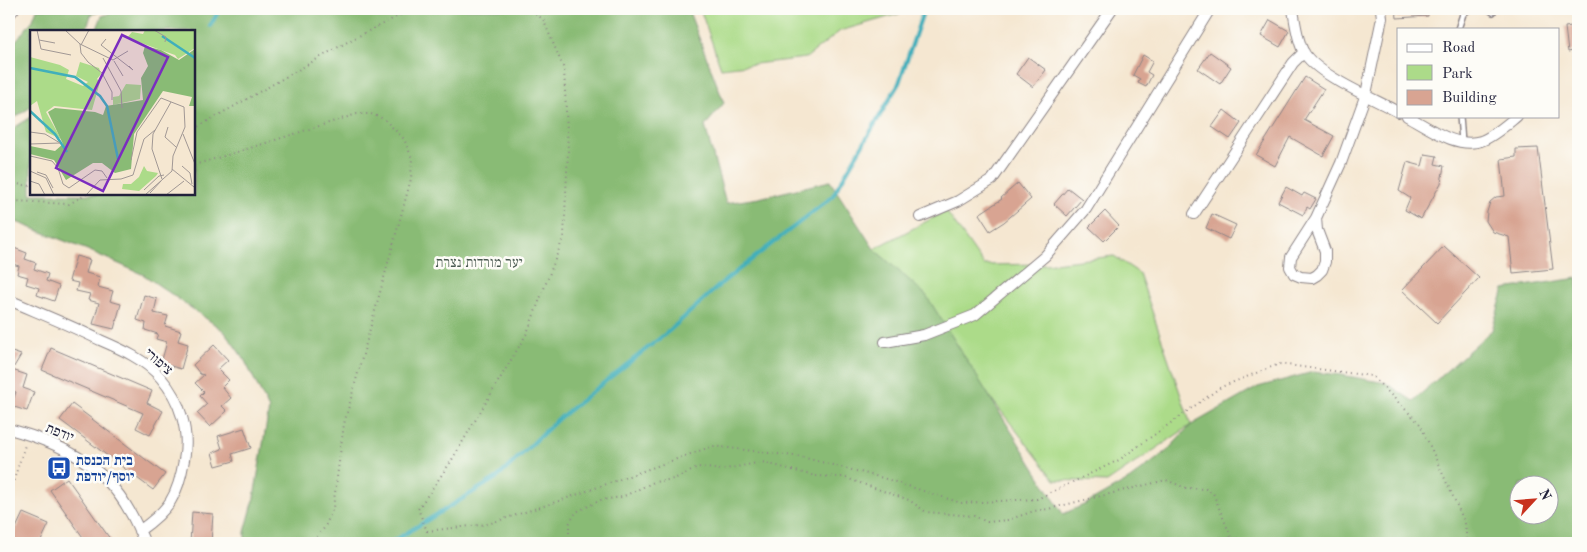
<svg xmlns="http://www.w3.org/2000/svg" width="1587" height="552" font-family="'Old Standard TT','Frank Ruhl Libre',serif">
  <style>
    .green { fill: #acdb89; stroke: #677e62 }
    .forest { fill: #89bb75; stroke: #566e58; fill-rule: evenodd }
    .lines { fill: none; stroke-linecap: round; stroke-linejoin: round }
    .stream { stroke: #40afbb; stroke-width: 4 }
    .building { fill: #d8a492 }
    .lane-casing { stroke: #8c8486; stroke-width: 8 }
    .street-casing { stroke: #8c8486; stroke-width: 12 }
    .path { stroke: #8c8486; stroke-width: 2; stroke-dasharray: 1 4; stroke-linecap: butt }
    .lane { stroke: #fff; stroke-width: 5 }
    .street { stroke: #fff; stroke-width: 10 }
    .labels { text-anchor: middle; stroke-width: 5; stroke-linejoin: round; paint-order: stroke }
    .park-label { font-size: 14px; fill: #4b5a52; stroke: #fdfcf7 }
    .street-label { font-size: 14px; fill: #22223b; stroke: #fdfcf7 }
    .transit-label { font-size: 14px; font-weight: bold; fill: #164399; stroke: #fdfcf7; text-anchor: start }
    .inset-river { fill: none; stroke: #40afbb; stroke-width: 2.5 }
    .inset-road { fill: none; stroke: #a19895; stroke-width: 1 }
    .view { fill: #7b2cbf; fill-opacity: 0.15; stroke: #7b2cbf; stroke-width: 2.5 }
    .inset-edge { fill: none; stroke: #22223b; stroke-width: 2.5 }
  </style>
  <rect width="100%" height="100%" fill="#fdfcf7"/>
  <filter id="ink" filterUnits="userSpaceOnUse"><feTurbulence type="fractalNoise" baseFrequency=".02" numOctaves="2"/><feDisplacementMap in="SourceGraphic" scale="10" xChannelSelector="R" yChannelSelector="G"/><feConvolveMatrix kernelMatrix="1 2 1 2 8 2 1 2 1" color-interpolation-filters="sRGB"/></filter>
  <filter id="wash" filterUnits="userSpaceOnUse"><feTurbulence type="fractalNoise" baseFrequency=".0096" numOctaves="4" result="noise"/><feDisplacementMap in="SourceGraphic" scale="20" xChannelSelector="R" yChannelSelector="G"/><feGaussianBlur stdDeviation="1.12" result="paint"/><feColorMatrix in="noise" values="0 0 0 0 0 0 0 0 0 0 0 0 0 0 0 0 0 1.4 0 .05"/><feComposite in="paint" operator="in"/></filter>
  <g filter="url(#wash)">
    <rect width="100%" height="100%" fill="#f5e7d1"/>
    <!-- green -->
    <path class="green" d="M700 9H942L902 13 840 31 806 58 721 68Z
      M946 211 984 265 1046 264 1114 256 1139 273 1191 425 1107 482 1055 480 874 249Z"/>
    <!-- forest -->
    <path class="forest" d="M37 9H106L91 15 86 31H31V107L17 116 9 123V49L33 20Z
      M123 9H688L724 103 705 126 726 203 759 198 830 181 874 249 926 295 1063 514 1086 504 1130 479 1167 451 1191 425 1258 387 1313 372 1341 375 1386 383 1413 401 1492 330 1504 289 1578 278V543H245V532L253 503 269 409 244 359 224 331 144 275 90 251 9 219V131L31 117V194H194V31H96L102 16ZM1520 484H1550V514H1520Z"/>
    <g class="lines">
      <!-- stream -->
      <path class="stream" d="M210 26 220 9
        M390 543 498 477 558 419 669 331 723 282 832 197 899 83 924 9"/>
    </g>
    <g id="blocks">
      <!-- building -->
      <path class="building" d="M1396 9H1428V16L1397 18Z
        M1270 20 1289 31 1280 47 1261 36Z
        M1578 25V50L1568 52 1565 27Z
        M1210 52 1231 67 1220 84 1198 69Z
        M1143 55 1153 61 1147 72 1152 75 1146 87 1138 83 1140 79 1133 75Z
        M1028 57 1046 70 1033 87 1016 74Z
        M1305 77 1324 89 1304 120 1334 136 1323 156 1290 137 1275 166 1256 155Z
        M1224 110 1241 123 1230 139 1212 127Z
        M1538 148 1553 269 1513 273 1509 237 1493 232 1486 221 1487 212 1490 202 1496 197 1505 196 1501 159 1516 157V149Z
        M1425 154 1437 156 1435 164 1444 166 1441 183 1421 219 1405 210 1410 198 1399 191 1407 162 1422 166Z
        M1018 183 1031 199 1004 222 990 231 979 214 1002 199 1001 198Z
        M1286 187 1302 196 1304 193 1316 199 1310 209 1307 207 1303 215 1278 202Z
        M1068 188 1082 199 1067 216 1054 204Z
        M1105 211 1119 226 1104 241 1089 227Z
        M1212 214 1236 225 1229 239 1206 228Z
        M1444 246 1479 278 1437 323 1402 290Z
        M14 248 27 253 25 259 36 263 34 269 48 274 46 281 59 286 54 301 37 295 39 288 26 284 28 277 17 274 19 266 9 263Z
        M76 256 90 260 86 273 100 277 98 287 113 291 110 301 121 304 114 329 93 324 99 303 88 300 90 294 76 291 78 283 69 281Z
        M144 295 157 299 154 313 168 316 165 326 181 331 178 341 188 344 181 369 161 363 167 342 156 339 158 334 145 330 146 323 137 320Z
        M214 345 228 360 218 369 229 380 222 387 231 398 222 406 227 411 210 427 197 413 207 404 200 396 204 392 195 383 204 375 200 374 193 365Z
        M51 348 152 391 147 403 163 411 150 435 136 428 143 413 42 370Z
        M9 351 21 355 12 370 27 375 23 388 34 392 27 411 11 406 16 392 9 390Z
        M72 404 165 474 153 490 60 420Z
        M244 428 251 448 232 454 234 461 216 466 212 453 222 449 218 436Z
        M67 478 113 543H87L50 490Z
        M192 512 213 514 211 543H190Z
        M23 513 49 524 40 543H9Z"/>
    </g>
  </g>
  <g filter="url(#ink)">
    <use href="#blocks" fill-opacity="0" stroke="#8c8486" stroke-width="1"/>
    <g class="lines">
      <!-- lane casing -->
      <g class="lane-casing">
        <path id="lane" d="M1489 9 1493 12
          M1458 29 1463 14 1469 9
          M1460 116 1462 142"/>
      </g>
      <!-- street casing -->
      <g class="street-casing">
        <path id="street" d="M1293 9C1295 23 1297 38 1303 51 1316 75 1373 98 1398 112
          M9 15 14 9
          M1407 116C1428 127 1456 149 1481 141 1494 136 1506 125 1517 116
          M1194 214 1293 63 1304 52
          M920 217 958 201 992 180 1112 9
          M1316 218 1317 230 1325 251V262L1322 270 1317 275 1312 278 1301 277 1294 274 1290 267 1291 257 1316 218 1341 163 1366 94 1382 18 1381 9
          M9 300C39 313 70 325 100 340 121 349 146 360 161 378 180 400 190 431 184 460 178 496 169 510 139 531
          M885 342 924 335 975 315 1045 256 1086 209 1210 9
          M9 429C60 443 103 463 130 512 136 522 140 533 145 543"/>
      </g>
      <!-- path -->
      <path class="path" d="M527 9 543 19 564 69 568 151 564 236 527 333 450 463 418 509 427 531 488 524 559 501 713 446 802 457 883 478 961 503 1037 499 1119 460 1221 387 1279 364 1372 376 1420 424 1465 523 1467 543
        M194 129 349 41 412 9
        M194 165 250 148 357 114H371L384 119 404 139 412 158 411 179 344 424 333 508 325 527 312 543
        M9 183 31 186
        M9 198 16 201 69 204 87 194
        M9 495 25 445
        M569 543V524L576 512 601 500 622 497 654 482 674 479 700 467 721 470 762 462 815 476 843 477 909 500 926 512 974 516 987 522 1008 520 1034 511 1048 509 1166 480 1186 488 1206 489 1213 493 1231 537 1228 543"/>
      <!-- lane -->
      <use href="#lane" class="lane"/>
      <!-- street -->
      <use href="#street" class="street"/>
    </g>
  </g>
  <!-- icons -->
  <defs>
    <g id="bus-square" transform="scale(1.25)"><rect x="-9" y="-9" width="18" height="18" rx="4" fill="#1a4fb4" stroke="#fdfcf7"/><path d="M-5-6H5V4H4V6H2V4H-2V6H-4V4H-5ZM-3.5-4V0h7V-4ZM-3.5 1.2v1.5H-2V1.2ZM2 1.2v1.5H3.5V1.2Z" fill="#fff"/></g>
  </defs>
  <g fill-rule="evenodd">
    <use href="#bus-square" x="59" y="468"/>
  </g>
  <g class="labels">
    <!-- park labels -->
    <g class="park-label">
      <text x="479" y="267">יער מורדות נצרת</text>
    </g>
    <!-- street labels -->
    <g class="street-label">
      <text transform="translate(159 361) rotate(41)" y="5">ציפורי</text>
      <text transform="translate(60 432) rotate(22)" y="5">יודפת</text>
    </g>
    <!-- transit labels -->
    <g class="transit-label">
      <text x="76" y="465">בית הכנסת<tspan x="76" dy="16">יוסף/יודפת</tspan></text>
    </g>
  </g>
  <!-- overview -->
  <g transform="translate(30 30)">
    <rect width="165" height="165" fill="#f5e7d1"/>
    <path d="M115 0H165V18L148 29 145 25 97 8 102 2 113 4ZM0 27 30 35 39 40 36 49 53 56 58 52 46 46 50 32 69 38 71 44 67 49 70 52 62 80 24 76 16 82 31 109 16 102 7 71 0 76ZM96 54 111 55 110 69 83 75V67L89 66ZM114 136 117 141 128 143 126 146 109 161 92 159 93 154H101L109 147Z" fill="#acdb89"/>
    <path d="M115 16 131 20 149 30 165 19V76H159L162 67 133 61 104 104 101 139 85 143 72 133H63L36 150 24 130 0 124V116L25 121 33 114 18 82 25 78 65 82 73 85 76 76 113 70 111 48 118 36 113 23Z" fill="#89bb75"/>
    <path class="inset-river" d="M132 6 165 28M0 38 45 47 70 66 77 76 88 129M0 81 25 104 37 122"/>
    <path class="inset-road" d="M7 0 11 19 41 25M35 0 50 14 51 23 58 32 72 43 82 62V70M124 0 136 7 135 12M76 9 71 15 103 40 99 36M9 10 25 13M50 14 83 30 98 21M51 15 59 0M73 28 91 61 92 78M84 31 93 46M138 97 135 107 146 117M0 102 15 104 30 113 0 114M153 104 165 134M0 126 22 131 28 138 33 154 39 158 65 140 72 141 77 148M101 130 107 102 131 68 154 77 155 97 143 126 142 141 115 165M152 136 160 143 162 154M142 139 164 157M0 141 16 148 24 165M7 142 16 145 23 158M132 149 122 119 123 104 141 72M0 151 9 154 15 165M114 160 129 146 134 145M120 163 131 151M56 165 70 150 91 149 103 145 114 109 125 100M136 165 154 151"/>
    <path class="view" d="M92 5 138 27 73 161 26 138Z"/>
    <rect width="165" height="165" class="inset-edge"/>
  </g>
  <!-- margin -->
  <rect width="1587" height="552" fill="none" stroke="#fdfcf7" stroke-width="30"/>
  <!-- legend -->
  <rect x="1397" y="28" width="162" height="90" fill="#fdfcf7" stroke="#a5a5ac"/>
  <rect x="1407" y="44" width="25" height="8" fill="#ffffff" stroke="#a5a5ac"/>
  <text x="1442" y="52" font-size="15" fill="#22223b">Road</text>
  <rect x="1407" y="65" width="25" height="15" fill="#acdb89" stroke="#a5a5ac"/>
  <text x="1442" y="78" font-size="15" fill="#22223b">Park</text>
  <rect x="1407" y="90" width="25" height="15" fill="#d8a492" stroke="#a5a5ac"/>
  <text x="1442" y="102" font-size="15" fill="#22223b">Building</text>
  <!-- north arrow -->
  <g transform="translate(1534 500) rotate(64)"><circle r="24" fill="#fdfcf7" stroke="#a5a5ac"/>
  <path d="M0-4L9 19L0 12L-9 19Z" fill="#c8321e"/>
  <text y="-8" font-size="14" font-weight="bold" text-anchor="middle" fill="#22223b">N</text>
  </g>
</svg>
